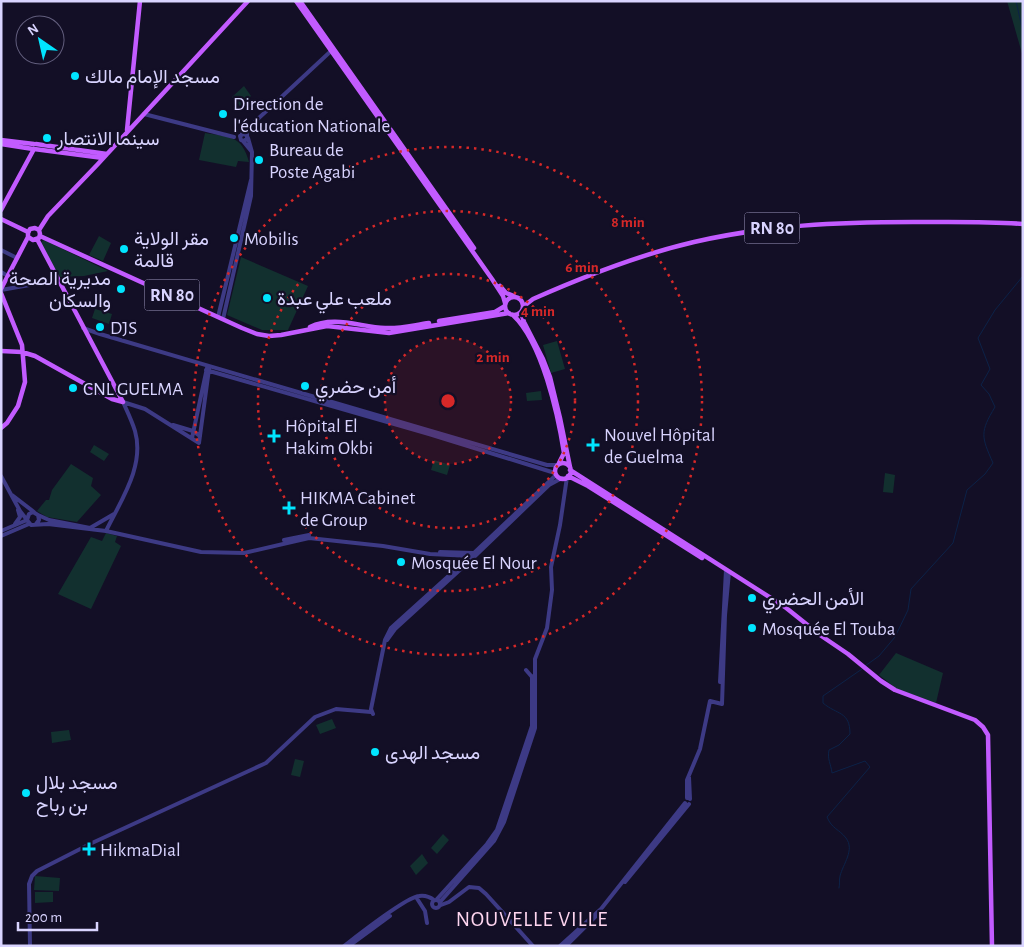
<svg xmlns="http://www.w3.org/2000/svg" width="1024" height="947" font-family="'Alegreya Sans',Vazirmatn,sans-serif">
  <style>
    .green { fill: #12302f }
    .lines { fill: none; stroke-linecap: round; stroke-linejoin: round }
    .stream { stroke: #0c2248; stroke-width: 1 }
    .minor { stroke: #3d3a85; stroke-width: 4 }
    .major { stroke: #c25bff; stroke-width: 4.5 }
    .ring { fill: none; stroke: #d62828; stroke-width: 2.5; stroke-dasharray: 2.5 5 }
    .poi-dot { fill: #00e5ff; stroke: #130f26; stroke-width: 2 }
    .labels { text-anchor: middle; stroke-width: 4.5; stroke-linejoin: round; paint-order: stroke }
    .shield { fill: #130f26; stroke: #9e99be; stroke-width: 1 }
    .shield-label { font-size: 18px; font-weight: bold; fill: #d9d4ff }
    .poi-label { font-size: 19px; fill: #d9d4ff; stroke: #130f26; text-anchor: start }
    .quarter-label { font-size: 21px; letter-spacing: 1px; fill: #ffd6f0; stroke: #130f26 }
    .centre { fill: #d62828; stroke: #130f26; stroke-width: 2.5 }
    .ring-label { font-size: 15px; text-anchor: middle; font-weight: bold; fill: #d62828; stroke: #130f26; stroke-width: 4.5; stroke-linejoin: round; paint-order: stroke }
  </style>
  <rect width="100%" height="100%" fill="#130f26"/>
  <!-- green -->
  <path class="green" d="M1007 1H1023V57Z
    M244 86 251 96 240 106 232 97Z
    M205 133C229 137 242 135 249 162L238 161 236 167 199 160Z
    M99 236 111 243 103 261 89 255Z
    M44 240 108 271 84 276 60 277 40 243Z
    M241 257 308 286 288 330H262L227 315Z
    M95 309 112 314 109 324 92 318Z
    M557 341 565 369 551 373 543 345Z
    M541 391 542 400 527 401 526 393Z
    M94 445 109 454 104 461 90 452Z
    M434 460 450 465 447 475 431 470Z
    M71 464 93 478 91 486 101 495 77 522 47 517 37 511 46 500H49L52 490Z
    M885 473 895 475 893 493 883 492Z
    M106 533 117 536 115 542 121 546 91 609 58 594 91 537 102 541Z
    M896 653 943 673 936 703 897 689 879 675Z
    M332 719 336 728 320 734 316 725Z
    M69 730 71 740 52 743 51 732Z
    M295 759 304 761 300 777 291 775Z
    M443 834 449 840 437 854 431 848Z
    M422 854 428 863 416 875 410 866Z
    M35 876 60 878 59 891 34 890Z
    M35 892H53V902L35 903Z"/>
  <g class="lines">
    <!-- stream -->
    <path class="stream" d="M1016 1 1023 32
      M865 666 879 656 895 637 908 610 911 589 953 543 967 490 985 474 993 463C981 436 980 432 995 407L989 394 981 385 990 369 978 338 995 310 1023 276
      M839 888C840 884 839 880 840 876 843 864 855 850 846 838 839 829 832 829 827 817L870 767 865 761 832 773C831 764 827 759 829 750L839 745 850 734C850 711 837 715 823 703V696L862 669"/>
    <!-- minor -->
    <path class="minor" d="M144 114 234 137
      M247 129 331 51
      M242 134 247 129V139L243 141 241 140 240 136 243 134 247 135
      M243 141 252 152 248 138
      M1 250 17 258
      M1 272 8 276
      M1 290 58 280
      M218 317 251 180
      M223 319 251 196 252 152
      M83 328 100 334 547 465H557
      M206 370 429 434 555 473
      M123 402 145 409 199 443 209 369
      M173 425 193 431 200 436
      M192 438 207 368
      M1 476 20 511 27 520 1 531
      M12 495 34 512
      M38 515 49 520 90 528 114 514
      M15 524 20 517 18 510
      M36 524 39 520 38 515 33 512 29 514 27 520 31 525 48 524 106 531 201 552 244 553 309 538 383 546 430 554 471 556 474 557
      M106 531C121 500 145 466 135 431 132 421 127 411 123 402
      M1 536 29 524
      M284 540 309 535
      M440 552 473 553
      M387 640 395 629 474 557 549 485 562 478
      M526 670 532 677
      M720 682 726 570
      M373 714 371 709 385 640 391 628 474 553 556 475
      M689 777 690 799
      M687 798V780L700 749 710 701 722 704 725 615 729 572
      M625 882 689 804
      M416 897 425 911 427 923
      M437 899 487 844 497 830 532 726V676
      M432 904a4 4 0 1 1 8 0a4 4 0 1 1-8 0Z
      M440 902 494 841 504 822 535 728V659L547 628 552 590 551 567 560 525 567 477
      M441 905 449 902 469 887 479 888 486 894 533 946
      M30 946 29 884 32 876 37 871 92 843 266 763 315 717 336 709 371 712
      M344 946C357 936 406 897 419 896 425 895 430 897 434 900
      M349 946 390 916
      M560 946 601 909 685 803
      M566 946 600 912"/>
    <!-- major -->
    <path class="major" d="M296 1 492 279 503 296 505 303
      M300 1 474 248
      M127 130 140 1
      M1 140 34 144
      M1 144 33 149
      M36 144 107 154
      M34 149 103 158
      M1 210 34 149
      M1 219 28 232
      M39 230 35 228 30 229 28 233V237L33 240 39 238 40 234 39 230 48 216 97 165 248 1
      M40 236 242 328 257 334 269 336 281 335 327 326 389 333 509 313
      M37 239 123 402
      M500 286 506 293 514 296
      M1 289 28 237
      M1 293 22 345 25 382 18 406 7 423 1 428
      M505 306a9 9 0 1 1 18 0a9 9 0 1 1-18 0Z
      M524 306 533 299C585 276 638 255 694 242 768 225 837 222 913 222 949 222 986 221 1023 224
      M521 312 524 322 543 359 550 377 560 418 570 467
      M513 315C542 342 558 414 564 453L559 463
      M439 321 495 312 505 306
      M310 327C334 315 360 327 385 328 400 329 414 325 429 323
      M1 351 22 352 35 356 112 399 123 402
      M555 471a8 8 0 1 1 16 0a8 8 0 1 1-16 0Z
      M570 470 785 607 820 635 848 654 881 681 895 690 975 720 983 727 988 735 992 946
      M568 476 588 486 702 558"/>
  </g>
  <!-- distance rings -->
  <circle cx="448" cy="401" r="63" fill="#d62828" fill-opacity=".12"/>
  <g class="ring">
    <circle cx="448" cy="401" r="63"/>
    <circle cx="448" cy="401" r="127"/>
    <circle cx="448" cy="401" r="190"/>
    <circle cx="448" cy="401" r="254"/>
  </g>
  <!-- markers -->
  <g class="poi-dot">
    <circle cx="75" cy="76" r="5"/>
    <circle cx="223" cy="114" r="5"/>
    <circle cx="47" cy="138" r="5"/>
    <circle cx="259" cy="160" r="5"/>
    <circle cx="234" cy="238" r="5"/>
    <circle cx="124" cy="249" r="5"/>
    <circle cx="121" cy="289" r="5"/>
    <circle cx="267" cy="298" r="5"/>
    <circle cx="100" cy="327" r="5"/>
    <circle cx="305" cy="386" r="5"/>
    <circle cx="73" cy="388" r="5"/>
    <path d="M271.5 428.5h5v5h5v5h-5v5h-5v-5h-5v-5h5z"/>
    <path d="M590.5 437.5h5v5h5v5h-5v5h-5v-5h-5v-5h5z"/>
    <path d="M286.5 500.5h5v5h5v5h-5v5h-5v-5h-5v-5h5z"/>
    <circle cx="401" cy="562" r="5"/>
    <circle cx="752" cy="598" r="5"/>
    <circle cx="752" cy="628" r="5"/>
    <circle cx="375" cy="752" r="5"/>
    <circle cx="26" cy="793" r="5"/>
    <path d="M86.5 841.5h5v5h5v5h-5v5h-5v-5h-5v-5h5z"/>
  </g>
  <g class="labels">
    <!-- shield labels -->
    <g class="shield">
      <rect x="744.5" y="212.5" width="55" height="31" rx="4"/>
      <rect x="144.5" y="279.5" width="55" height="31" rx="4"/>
    </g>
    <g class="shield-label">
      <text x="772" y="234">RN 80</text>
      <text x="172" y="301">RN 80</text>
    </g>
    <!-- poi labels -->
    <g class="poi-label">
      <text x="85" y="83">مسجد الإمام مالك</text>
      <text x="233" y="110">Direction de<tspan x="233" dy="22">l'éducation Nationale</tspan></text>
      <text x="57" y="145">سينما الانتصار</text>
      <text x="269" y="156">Bureau de<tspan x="269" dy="22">Poste Agabi</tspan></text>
      <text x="134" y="245">مقر الولاية<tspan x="134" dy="22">قالمة</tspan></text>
      <text x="244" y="245">Mobilis</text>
      <text x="111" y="285" text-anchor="end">مديرية الصحة<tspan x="111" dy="22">والسكان</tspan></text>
      <text x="277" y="305">ملعب علي عبدة</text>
      <text x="110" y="334">DJS</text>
      <text x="315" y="393">أمن حضري</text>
      <text x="83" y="395">CNL GUELMA</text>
      <text x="285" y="432">Hôpital El<tspan x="285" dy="22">Hakim Okbi</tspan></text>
      <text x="604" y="441">Nouvel Hôpital<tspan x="604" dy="22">de Guelma</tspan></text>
      <text x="300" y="504">HIKMA Cabinet<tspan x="300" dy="22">de Group</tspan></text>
      <text x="411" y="569">Mosquée El Nour</text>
      <text x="762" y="605">الأمن الحضري</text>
      <text x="762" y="635">Mosquée El Touba</text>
      <text x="385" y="759">مسجد الهدى</text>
      <text x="36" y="789">مسجد بلال<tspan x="36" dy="22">بن رباح</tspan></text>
      <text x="100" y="856">HikmaDial</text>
    </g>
    <!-- quarter labels -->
    <g class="quarter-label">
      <text x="532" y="926">NOUVELLE VILLE</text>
    </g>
  </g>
  <circle cx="448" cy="401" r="8" class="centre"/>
  <g class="ring-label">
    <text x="628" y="227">8 min</text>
    <text x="582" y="272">6 min</text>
    <text x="538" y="316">4 min</text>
    <text x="493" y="362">2 min</text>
  </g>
  <!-- border -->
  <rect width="1024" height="947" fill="none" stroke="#d9d4ff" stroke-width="5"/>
  <!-- north arrow -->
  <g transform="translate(40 40) rotate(326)"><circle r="24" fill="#130f26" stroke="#625e7d"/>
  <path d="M0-4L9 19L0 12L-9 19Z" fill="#00e5ff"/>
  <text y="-8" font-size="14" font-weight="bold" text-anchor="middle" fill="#d9d4ff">N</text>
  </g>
  <!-- scale -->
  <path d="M18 922v8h79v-8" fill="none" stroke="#d9d4ff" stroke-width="2.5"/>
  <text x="25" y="922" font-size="15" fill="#d9d4ff" stroke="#130f26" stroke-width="4" paint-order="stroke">200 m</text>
</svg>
